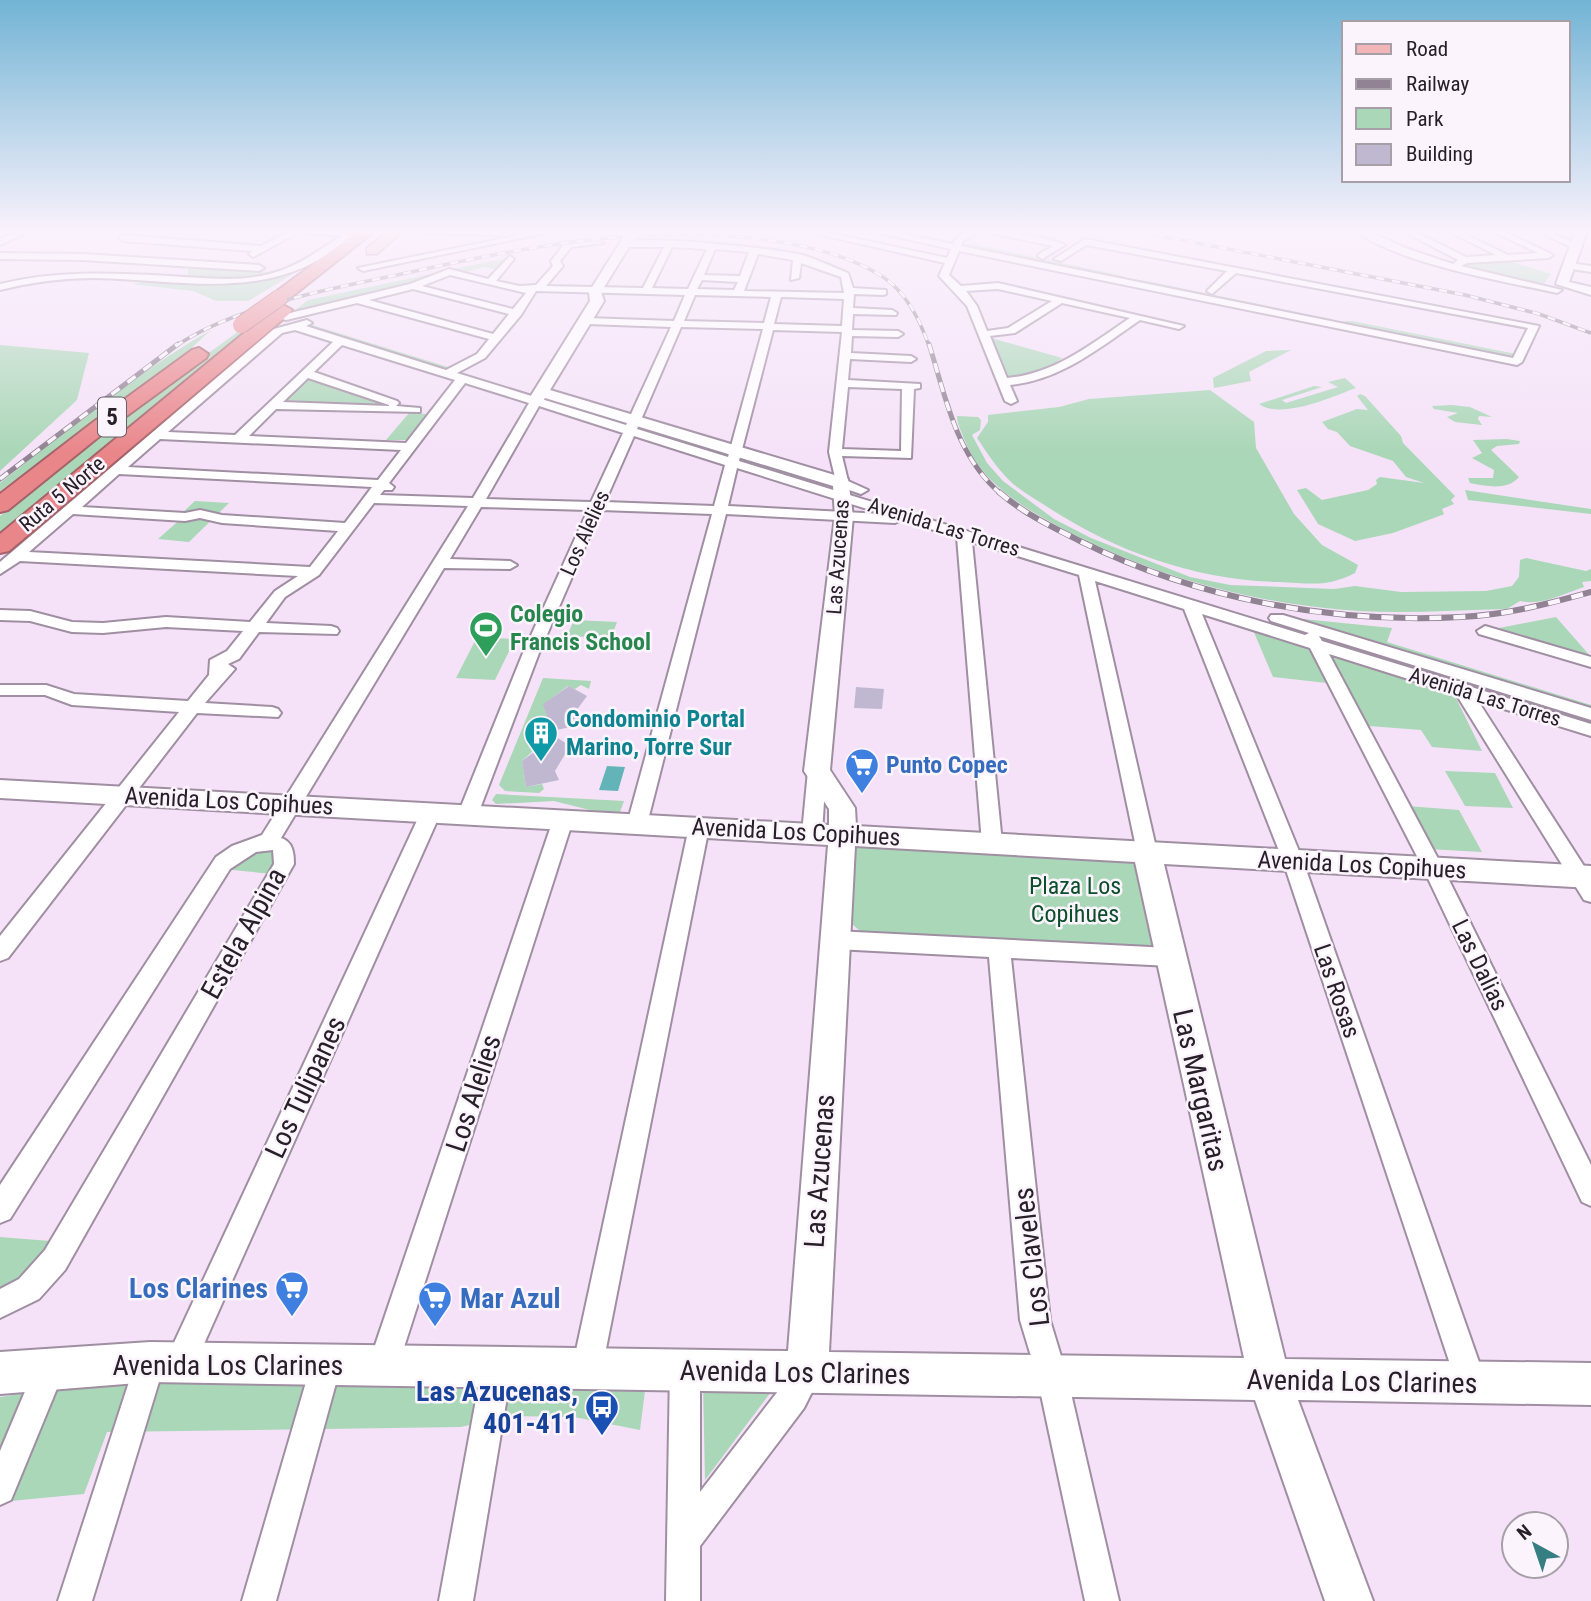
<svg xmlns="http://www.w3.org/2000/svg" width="1591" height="1601" font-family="'Roboto Condensed',sans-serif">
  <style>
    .green { fill: #aad7b7 }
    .water { fill: #62b4b8 }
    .building { fill: #c0b8d1 }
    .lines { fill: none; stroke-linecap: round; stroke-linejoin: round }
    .street-casing { stroke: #a08ea2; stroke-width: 4 }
    .secondary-casing { stroke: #a08ea2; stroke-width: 4 }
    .primary-casing { stroke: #a56268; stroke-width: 3 }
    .highway-casing { stroke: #a56268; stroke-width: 4 }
    .street { fill: #fff; fill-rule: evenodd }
    .secondary { fill: #fff; fill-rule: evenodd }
    .primary { fill: #f2b6b9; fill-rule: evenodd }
    .highway { fill: #e9868a; fill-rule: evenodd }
    .rail-far2-casing { stroke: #918393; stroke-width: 3.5 }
    .rail-far1-casing { stroke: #918393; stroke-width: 5 }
    .rail-casing { stroke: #918393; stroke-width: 6 }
    .rail-far2 { stroke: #fcf4fd; stroke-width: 2.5; stroke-dasharray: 8; stroke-linecap: butt }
    .rail-far1 { stroke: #fcf4fd; stroke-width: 3.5; stroke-dasharray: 10; stroke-linecap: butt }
    .rail { stroke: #fcf4fd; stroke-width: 4.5; stroke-dasharray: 12; stroke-linecap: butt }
    .secondary-bridge-casing { stroke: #a08ea2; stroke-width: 15; stroke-linecap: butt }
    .highway-bridge-casing { stroke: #a56268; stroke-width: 18; stroke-linecap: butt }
    .secondary-bridge { stroke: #fff; stroke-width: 13 }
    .highway-bridge { stroke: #e9868a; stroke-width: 16 }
    .labels { text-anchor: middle; stroke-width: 5; stroke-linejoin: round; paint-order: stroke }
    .far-street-label { font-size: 21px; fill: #272028; stroke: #fcf4fd }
    .shield { fill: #fcf4fd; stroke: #676068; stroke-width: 2 }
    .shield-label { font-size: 23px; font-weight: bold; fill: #272028 }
    .leisure-label { font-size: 24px; font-weight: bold; fill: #27864d; stroke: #fcf4fd; text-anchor: start }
    .culture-label { font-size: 24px; font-weight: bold; fill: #0d838f; stroke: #fcf4fd; text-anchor: start }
    .shop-label { font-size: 24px; font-weight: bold; fill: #366cbe; stroke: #fcf4fd; text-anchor: start }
    .street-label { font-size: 24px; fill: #272028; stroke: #fcf4fd }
    .park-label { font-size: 24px; fill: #0b4e2a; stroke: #fcf4fd }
    .near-street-label { font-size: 28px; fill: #272028; stroke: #fcf4fd }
    .near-shop-label { font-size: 28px; font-weight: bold; fill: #366cbe; stroke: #fcf4fd; text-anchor: end }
    .near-transit-label { font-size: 28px; font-weight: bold; fill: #164399; stroke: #fcf4fd; text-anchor: end }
  </style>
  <rect width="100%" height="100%" fill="#f5e2f8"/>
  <!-- green -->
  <path class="green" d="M374 229H381L284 304 0 535V516L162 387 332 263Z
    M962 244H973L1124 276 1121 279 961 246Z
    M502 259 508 260 498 270 484 267 468 272 448 271 415 283 294 311 308 300Z
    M1506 260 1551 274 1543 285 1461 267 1470 261Z
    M306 266 248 301H216L193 291 132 284C153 278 177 282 198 283 236 286 272 282 306 266Z
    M188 268 272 272 239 279 188 278Z
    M1140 280 1147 281 1331 319 1330 322 1137 283Z
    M1345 321H1352L1516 354 1513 359 1343 324Z
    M312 325 448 367 449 368 444 369 306 326Z
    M211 330 186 353 0 491V483C68 430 136 373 211 330Z
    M991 338 1062 358 1045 370 1009 377Z
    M0 345 89 353 77 400 0 471Z
    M1291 350 1249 372 1251 381 1214 388 1213 378 1266 351Z
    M310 377 402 407 282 400 305 378Z
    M1345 378 1356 388C1332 397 1281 420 1259 404L1314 386 1322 387 1282 400 1286 403 1338 387 1328 382Z
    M1210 390 1254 422 1256 448 1294 514 1322 545 1358 565 1355 573C1326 588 1310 583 1278 582 1196 580 1117 552 1049 508 1036 499 1020 491 1009 480 997 468 987 453 977 438L988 422V415L1059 407 1089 399Z
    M1360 394 1365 396 1401 436 1403 443 1455 496 1451 500 1454 504 1442 509 1444 514 1442 515 1393 533 1355 541 1318 524 1297 490 1306 488 1322 500 1368 490 1377 484 1376 480 1380 477 1424 483 1406 477 1393 461 1350 446 1337 432 1328 429 1322 422 1357 409 1368 410 1357 396Z
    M1452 405 1470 407 1492 417 1479 416 1478 419 1482 425 1455 422 1447 417 1458 413 1434 409 1432 406Z
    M409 413 427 414 407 440H386Z
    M957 416 978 417 981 420 980 430 972 435 987 463 1003 481 1054 519 1091 538 1190 577 1230 585 1334 589 1355 586 1401 592 1486 591 1512 586 1519 577 1520 560 1526 558 1586 571 1591 569V581L1582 582 1584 587C1564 594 1540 606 1520 601L1507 609C1458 610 1408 614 1359 611 1253 604 1149 576 1056 525 1019 505 981 481 965 441 962 433 957 424 957 416Z
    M1507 439 1520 441 1519 444 1497 446 1491 450 1519 477C1507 491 1486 486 1470 483L1468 478H1493L1494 470 1472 458 1482 453 1473 440Z
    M1465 490 1591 509V514L1468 500Z
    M195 501 229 503 189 542 158 539 183 517 181 514Z
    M1556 617 1591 657 1494 629Z
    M1293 618 1392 628 1387 642 1591 705V709Z
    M574 620 617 622 611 638 567 636Z
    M1253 630 1452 690 1482 751 1432 747 1421 730 1369 726 1345 685 1273 677Z
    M477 637 515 639 495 680 456 678Z
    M543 678 591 681 589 689 581 685 575 689 568 686 544 704 550 729 556 730 552 741 545 740 522 761 526 787 542 784 544 789 539 793 505 791 499 785Z
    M1445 771 1495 773 1513 808 1465 806Z
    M496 794 624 801 620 812 594 811 554 801 496 804 492 800Z
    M1407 806 1459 810 1482 852 1428 849Z
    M862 844 1124 857 1137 862 1155 945 1148 948 861 932 850 922 853 849Z
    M269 846 277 854 273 874 222 869 230 859Z
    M0 1237 62 1242 0 1299Z
    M143 1375 278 1383 645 1391 640 1430 574 1417 508 1416 461 1427 107 1432 84 1494 0 1502V1397Z
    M703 1383 777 1384 705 1480Z"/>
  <!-- water -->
  <path class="water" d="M607 766 625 767 618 791 599 790Z"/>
  <!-- building -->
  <path class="building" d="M569 686 587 696 576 711 579 721 573 722 575 726 552 731 543 704Z
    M856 687 884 689 882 709 854 708Z
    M555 736 570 746 555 771 559 780 526 787 522 761Z"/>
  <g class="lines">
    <!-- street casing -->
    <g class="street-casing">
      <path id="street" d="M23 229H34L0 245V239Z
        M282 229H317L354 234C277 305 189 280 95 278 62 278 32 282 0 290V284C57 270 112 273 170 276 205 278 243 283 276 272 300 265 321 249 341 236L299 232 253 257 249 254 252 251 123 241 119 238 123 235 261 246 288 232Z
        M471 229H499L503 232 499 235 398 232 394 230Z
        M549 229H565L363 271 358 268Z
        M795 229H811L947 258 951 249 862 229H878L953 244C956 237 966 230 974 229 990 227 1053 238 1065 245L1042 259 1038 256 1039 254 1053 246 980 231 963 241 961 246 1513 358 1528 328 1236 273 1212 294 1207 291 1227 271 1086 245 1061 261 1054 259 1085 239 1539 326 1522 362 1517 365 959 251 949 275 961 286 998 283 1184 326 1179 329 1140 320C1099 348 1061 380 1010 385L1017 401 1011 404 1005 401 967 306 939 276 945 263ZM998 289 1052 301 1008 328 987 331 977 306 966 291ZM1062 303 1130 318C1091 344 1055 374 1007 378L990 336 1015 333Z
        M1353 229H1363L1408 249 1453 264 1458 260 1399 229H1409L1466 257 1496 255 1444 229H1454L1508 255 1538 253 1488 229H1499L1553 255 1549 258 1467 263 1461 266 1562 290 1557 293C1502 281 1395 263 1353 229Z
        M1533 229H1544L1580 246 1573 248Z
        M587 240 604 243 571 247 560 261 563 266 546 286 643 288 664 247H625L621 244C639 233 773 249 798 254 813 257 832 267 848 273L853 288 886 290V294L883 295 854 294 853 308 892 310 897 313 896 315 853 314 852 330 898 331 903 334 898 337 852 336 851 353 911 356 916 359 911 362 850 359 848 380 920 384V388L914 389 911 458 842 456 848 481 868 490 861 494 837 486 829 452 842 332 773 330 739 461 1305 635 1309 633 1271 621 1269 618 1271 615H1283L1591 708V720L1319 636 1322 641 1453 681H1465L1468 686 1591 724V736L1478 701 1591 877V902L1584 900 1456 694 1329 654 1443 868 1591 1165V1206L1582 1202 1423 868 1310 648 1202 614 1303 861 1486 1382 1482 1393 1471 1397 1460 1393 1456 1382 1283 861 1184 609 1095 581 1157 852 1154 857 1147 860 1140 857 1137 852 1079 575 972 542 1002 843 999 848 992 851 985 848 982 843 957 537 901 520 895 523 726 514 647 824 644 829 637 831 630 829 627 824 712 514 601 510 539 653 478 814 475 819H461L458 814 523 653 588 510 481 507 450 559 510 561 517 565 510 569 444 568 281 838C293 842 294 853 294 864L65 1270 39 1299 0 1318V1289L19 1279 45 1250 274 864 273 850 256 852 230 869 10 1219 0 1223V1185L216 857 232 846 262 835 468 506 374 503 319 575 285 597 266 623 331 626 337 628 339 631 337 634 259 632 239 659 228 664 235 669 205 703 272 707 278 709 281 713 278 717 197 713 8 958 0 961V936L179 712 72 705 45 695H0V685H46L74 694 188 701 209 675 210 660 227 651 243 631 166 627 103 633 72 632 30 621 0 620V610L30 611 72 622 103 623 166 617 250 622 275 591 298 576 20 561 0 574V562L274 329 307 320 312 323 306 326 446 370 477 354 489 339 357 303 286 320 282 319V315L410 284 449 269 488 279 510 256 514 259 496 281 520 286 536 285 553 266 551 261 565 243ZM672 247 707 249 688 289 652 288ZM715 249 749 252 740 276 704 275ZM758 254 793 260 791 280 799 278 801 263 841 277 844 293 744 291ZM450 275 526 293 513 309 422 286ZM702 280 738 282 734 290 697 289ZM413 289 509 314 493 334 369 300ZM536 291 685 295 674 321 587 318 582 321 587 324 671 327 626 425 457 373 485 358 521 315ZM695 295 771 297 764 323 684 321ZM781 297 844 299 842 326 774 324ZM681 327 763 329 728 457 637 429ZM295 330 333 342 235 435 168 432 282 333ZM342 345 455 380 406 443 249 436 276 409 420 412V408L396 406 399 403 397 401 314 372ZM308 378 389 405V406L283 402ZM465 383 529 403 473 498 380 495 384 490H392L394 487 389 483ZM848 387 902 389 901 451 842 449ZM539 406 623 433 591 502 486 499ZM634 436 725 465 714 506 605 502ZM160 439 401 450 378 480 128 467ZM737 468 883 514 728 506ZM119 474 372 487 345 523 222 515 200 510 185 513 82 507ZM73 514 185 521 200 518 222 523 338 531 310 567 29 552Z
        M0 253 83 254 259 265 264 268 259 271 83 260 0 259Z
        M1569 263 1591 266V272L1566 268 1564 266Z
        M1485 626 1591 657V667L1479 634 1477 631Z
        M817 764 824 766 826 771 822 833 819 838 812 840 805 838 802 833 808 771 810 766Z
        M431 805 438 807 441 812 191 1373 180 1377 169 1373 165 1362 92 1601H58L139 1351 150 1347 161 1351 165 1362 421 812 424 807Z
        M563 813 570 815 573 820 398 1366 394 1377 383 1381 372 1377 368 1366 553 820 556 815Z
        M699 820 706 822 709 827 602 1369 598 1380 587 1384 576 1380 572 1369 689 827 692 822Z
        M836 931 1170 948 1178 950 1181 957 1178 964 1170 966 1011 958 1050 1320 1067 1376 1119 1601H1085L1037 1376 1020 1320 989 957 836 949 828 946 825 940 828 934Z
        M326 1350 337 1354 341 1365 276 1601H242L311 1365 315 1354Z
        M497 1352 508 1356 512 1367 473 1601H439L482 1367 486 1356Z
        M50 1354 61 1358 65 1369 11 1500 0 1505V1451L39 1358Z
        M685 1355 696 1359 700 1370V1492L782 1386 796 1361 807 1357 818 1361 822 1372 804 1408 700 1546V1601H666L670 1370 674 1359Z"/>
    </g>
    <!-- secondary casing -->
    <g class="secondary-casing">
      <path id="secondary" d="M1576 229H1588L1569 282 1591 287V295L1556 284Z
        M625 235 635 237 601 292 604 301 550 390 848 479 853 516 830 770 855 808 856 826 1591 866V888L1164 864 1285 1359 1591 1363V1405L1298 1400 1373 1601H1325L1255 1400 150 1382 0 1394V1352L150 1342 788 1351 828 845 0 798V780L829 825V809L804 771 835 516 833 486 545 398 541 405 535 407 527 402 590 301 589 292ZM855 846 1135 862 1244 1358 829 1352Z"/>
    </g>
    <!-- primary casing -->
    <g class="primary-casing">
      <path id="primary" d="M348 229H362L350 238 344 234Z
        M391 229H405L377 254H367V248Z"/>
    </g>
    <!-- highway casing -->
    <g class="highway-casing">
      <path id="highway" d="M361 229H377L285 302H273L271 298 273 294Z
        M283 305 292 310 289 314 9 551 0 553V534L277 306Z
        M199 348 208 354 206 358 106 431 8 510 0 512V494L92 423 192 350Z"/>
    </g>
    <!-- street -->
    <use href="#street" class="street"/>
    <!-- secondary -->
    <use href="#secondary" class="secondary"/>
    <!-- primary -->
    <use href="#primary" class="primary"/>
    <!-- highway -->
    <use href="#highway" class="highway"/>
    <!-- rail-far2 casing -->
    <g class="rail-far2-casing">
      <path id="rail-far2" d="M1125 229 1465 295 1539 314 1591 333
        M176 346C234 307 328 289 397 275 520 248 642 223 768 240 808 246 849 255 883 277 907 293 920 320 929 346"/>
    </g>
    <!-- rail-far1 casing -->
    <g class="rail-far1-casing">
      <path id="rail-far1" d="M929 344C946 398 956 456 1001 494
        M0 479 178 344"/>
    </g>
    <!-- rail casing -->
    <g class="rail-casing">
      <path id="rail" d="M999 492C1023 513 1052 527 1080 541 1197 599 1332 624 1461 617 1506 615 1548 604 1591 592"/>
    </g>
    <!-- rail-far2 -->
    <use href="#rail-far2" class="rail-far2"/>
    <!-- rail-far1 -->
    <use href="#rail-far1" class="rail-far1"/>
    <!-- rail -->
    <use href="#rail" class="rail"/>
    <!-- secondary-bridge casing -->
    <g class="secondary-bridge-casing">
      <path id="secondary-bridge" d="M629 237 636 229"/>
    </g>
    <!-- highway-bridge casing -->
    <g class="highway-bridge-casing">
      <path id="highway-bridge" d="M241 325 279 298"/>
    </g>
    <!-- secondary-bridge -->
    <use href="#secondary-bridge" class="secondary-bridge"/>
    <!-- highway-bridge -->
    <use href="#highway-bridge" class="highway-bridge"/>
  </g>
  <!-- sky -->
  <linearGradient id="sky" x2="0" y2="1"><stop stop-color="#72b4d5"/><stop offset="0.51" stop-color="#faf2fc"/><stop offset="1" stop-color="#faf2fc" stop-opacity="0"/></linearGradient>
  <rect width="1591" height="453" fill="url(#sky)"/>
  <!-- icons -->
  <defs>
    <g id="stadium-pin" transform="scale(1.75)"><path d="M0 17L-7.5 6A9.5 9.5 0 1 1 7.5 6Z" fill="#2e9e5b" stroke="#fcf4fd"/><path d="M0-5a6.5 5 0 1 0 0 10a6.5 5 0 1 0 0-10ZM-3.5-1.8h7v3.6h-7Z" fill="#fff"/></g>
    <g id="building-pin" transform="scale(1.75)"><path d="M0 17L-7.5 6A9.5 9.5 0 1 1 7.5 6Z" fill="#0f9aa8" stroke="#fcf4fd"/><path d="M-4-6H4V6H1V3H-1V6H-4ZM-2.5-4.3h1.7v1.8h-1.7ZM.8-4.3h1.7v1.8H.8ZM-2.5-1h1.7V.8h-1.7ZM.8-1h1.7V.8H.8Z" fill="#fff"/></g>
    <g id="supermarket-pin" transform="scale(1.75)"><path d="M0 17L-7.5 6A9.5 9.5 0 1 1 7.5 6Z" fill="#3f7fe0" stroke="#fcf4fd"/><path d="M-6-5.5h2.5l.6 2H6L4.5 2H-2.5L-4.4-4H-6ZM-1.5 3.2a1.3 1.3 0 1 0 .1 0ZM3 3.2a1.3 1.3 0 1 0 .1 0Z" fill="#fff"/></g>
    <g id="bus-pin" transform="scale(1.75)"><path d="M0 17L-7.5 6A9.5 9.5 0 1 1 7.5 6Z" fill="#1a4fb4" stroke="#fcf4fd"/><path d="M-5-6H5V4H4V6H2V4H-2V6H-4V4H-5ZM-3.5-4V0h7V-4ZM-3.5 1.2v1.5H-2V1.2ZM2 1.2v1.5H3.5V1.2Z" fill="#fff"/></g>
  </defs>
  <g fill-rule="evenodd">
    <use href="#stadium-pin" x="486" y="628"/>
    <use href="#building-pin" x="541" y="733"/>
    <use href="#supermarket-pin" x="862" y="765"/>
    <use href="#supermarket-pin" x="292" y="1288"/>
    <use href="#supermarket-pin" x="435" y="1298"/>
    <use href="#bus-pin" x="602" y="1407"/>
  </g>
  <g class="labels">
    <!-- far-street labels -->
    <g class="far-street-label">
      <text transform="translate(62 494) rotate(-40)" y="7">Ruta 5 Norte</text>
      <text transform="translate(944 527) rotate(17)" y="7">Avenida Las Torres</text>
      <text transform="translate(585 533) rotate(-66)" y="7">Los Alelies</text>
      <text transform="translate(838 557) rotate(-86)" y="7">Las Azucenas</text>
      <text transform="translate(1485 697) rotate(17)" y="7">Avenida Las Torres</text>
    </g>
    <!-- shield labels -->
    <rect class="shield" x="98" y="397.5" width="28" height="39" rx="5"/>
    <g class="shield-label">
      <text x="112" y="425">5</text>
    </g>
    <!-- leisure labels -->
    <g class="leisure-label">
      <text x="510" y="622">Colegio<tspan x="510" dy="28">Francis School</tspan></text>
    </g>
    <!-- culture labels -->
    <g class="culture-label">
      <text x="566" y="727">Condominio Portal<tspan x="566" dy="28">Marino, Torre Sur</tspan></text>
    </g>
    <!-- shop labels -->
    <g class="shop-label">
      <text x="886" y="773">Punto Copec</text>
    </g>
    <!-- street labels -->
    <g class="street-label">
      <text transform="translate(229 801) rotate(3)" y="8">Avenida Los Copihues</text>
      <text transform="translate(796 832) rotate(3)" y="8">Avenida Los Copihues</text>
      <text transform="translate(1362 865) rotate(3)" y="8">Avenida Los Copihues</text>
      <text transform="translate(1480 965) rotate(64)" y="8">Las Dalias</text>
      <text transform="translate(1337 991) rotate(71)" y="8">Las Rosas</text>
    </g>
    <!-- park labels -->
    <g class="park-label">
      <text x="1075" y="894">Plaza Los<tspan x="1075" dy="28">Copihues</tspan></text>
    </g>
    <!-- near-street labels -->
    <g class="near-street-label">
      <text transform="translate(243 933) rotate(-61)" y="10">Estela Alpina</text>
      <text transform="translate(305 1087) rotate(-65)" y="10">Los Tulipanes</text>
      <text transform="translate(1201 1090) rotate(77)" y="10">Las Margaritas</text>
      <text transform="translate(473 1093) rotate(-72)" y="10">Los Alelies</text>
      <text transform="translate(819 1171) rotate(-86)" y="10">Las Azucenas</text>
      <text transform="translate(1031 1257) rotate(-97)" y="10">Los Claveles</text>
      <text x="228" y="1375">Avenida Los Clarines</text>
      <text transform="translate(795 1372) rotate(1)" y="10">Avenida Los Clarines</text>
      <text transform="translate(1362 1381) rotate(1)" y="10">Avenida Los Clarines</text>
    </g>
    <!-- near-shop labels -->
    <g class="near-shop-label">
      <text x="268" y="1298">Los Clarines</text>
      <text x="460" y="1308" text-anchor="start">Mar Azul</text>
    </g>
    <!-- near-transit labels -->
    <g class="near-transit-label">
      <text x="578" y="1401">Las Azucenas,<tspan x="578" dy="32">401-411</tspan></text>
    </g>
  </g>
  <!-- legend -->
  <rect x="1342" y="21" width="228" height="161" fill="#fcf4fd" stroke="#a79fa8" stroke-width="2"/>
  <rect x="1356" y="44" width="35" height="10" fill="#f2b6b9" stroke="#a79fa8" stroke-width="2"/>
  <text x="1406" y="56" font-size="21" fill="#272028">Road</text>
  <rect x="1356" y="79" width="35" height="10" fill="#918393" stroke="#a79fa8" stroke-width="2"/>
  <text x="1406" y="91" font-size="21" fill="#272028">Railway</text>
  <rect x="1356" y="108" width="35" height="21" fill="#aad7b7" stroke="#a79fa8" stroke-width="2"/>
  <text x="1406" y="126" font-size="21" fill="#272028">Park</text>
  <rect x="1356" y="144" width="35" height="21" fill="#c0b8d1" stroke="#a79fa8" stroke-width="2"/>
  <text x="1406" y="161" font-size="21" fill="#272028">Building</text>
  <!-- north arrow -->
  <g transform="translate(1535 1545) rotate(320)"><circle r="33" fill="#fcf4fd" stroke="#a79fa8" stroke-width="2"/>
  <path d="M0-5L12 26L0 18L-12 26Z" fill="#357e82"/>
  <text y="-10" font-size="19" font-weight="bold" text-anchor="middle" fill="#272028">N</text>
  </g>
</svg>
